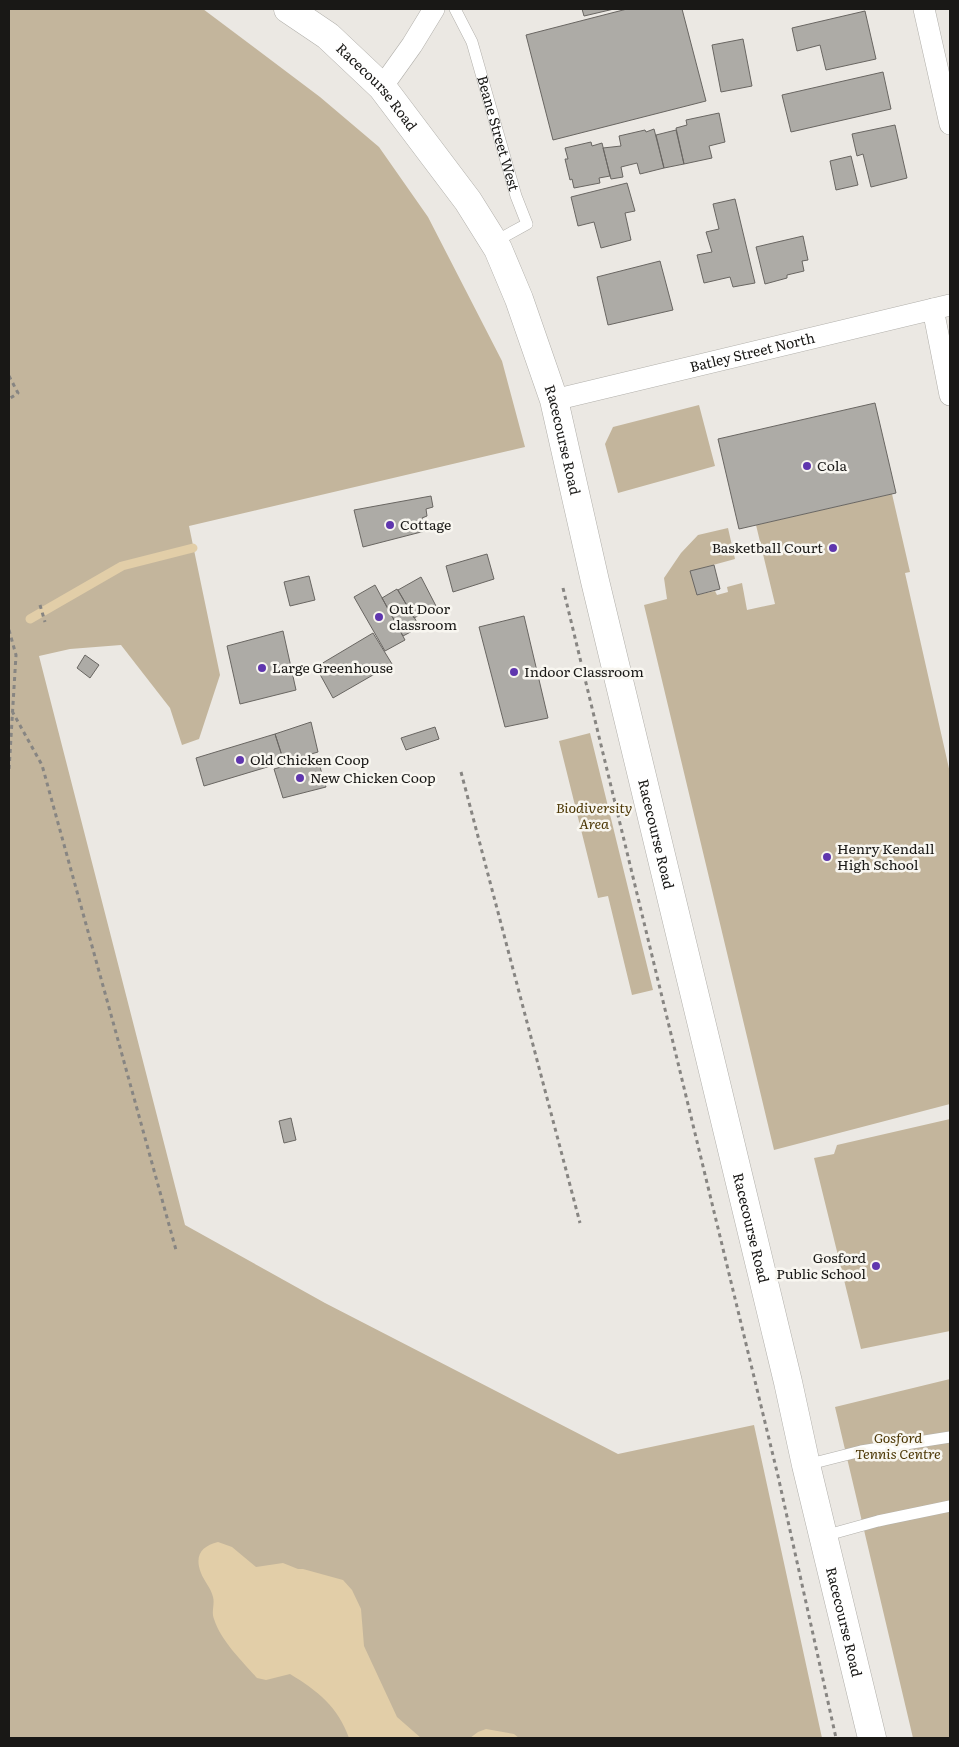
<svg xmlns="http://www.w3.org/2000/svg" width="959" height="1747" font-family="Literata,serif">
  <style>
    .green { fill: #c3b59c }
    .water { fill: #e2cea8 }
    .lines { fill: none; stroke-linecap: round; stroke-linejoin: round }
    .stream { stroke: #e2cea8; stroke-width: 9 }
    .building { fill: #adaba6; stroke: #696662 }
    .service-casing { stroke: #b2b0ab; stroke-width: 12 }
    .minor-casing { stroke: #b2b0ab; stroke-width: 22 }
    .secondary-casing { stroke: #b2b0ab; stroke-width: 29 }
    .path { stroke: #878582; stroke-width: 3; stroke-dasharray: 4 4; stroke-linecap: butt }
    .service { stroke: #fff; stroke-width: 11 }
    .minor { stroke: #fff; stroke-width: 21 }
    .secondary { stroke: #fff; stroke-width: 28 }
    .poi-dot { fill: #5f36ae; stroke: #f8f6f0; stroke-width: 2 }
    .labels { text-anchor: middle; stroke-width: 5; stroke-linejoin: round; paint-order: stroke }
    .street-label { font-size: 14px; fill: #191816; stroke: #f8f6f0 }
    .poi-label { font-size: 14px; fill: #191816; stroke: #f8f6f0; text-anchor: start }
    .park-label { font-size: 14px; font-style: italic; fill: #4c3705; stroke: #f8f6f0 }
  </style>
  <rect width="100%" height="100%" fill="#ebe8e3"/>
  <!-- green -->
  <path class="green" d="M9 9H203L320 97 379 147 428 217 502 361 525 447 189 526 220 675 199 739 182 745 170 708 121 645 70 649 39 656 185 1225 325 1303 618 1454 754 1425 822 1738H9Z
    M699 405 715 466 618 493 605 444 613 427Z
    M892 494 910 572 905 573 950 773V1104L774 1150 644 605 667 599 664 578 681 553 698 535 728 528 735 559 691 571 697 595 715 591 717 595 728 592 727 587 742 583 747 610 775 604 756 525Z
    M590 733 653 990 632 995 608 896 598 898 559 741Z
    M950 1119V1331L861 1349 814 1158 834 1154 837 1145Z
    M950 1379V1738H913L835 1407Z"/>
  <!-- water -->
  <path class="water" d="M218 1542 232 1547 256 1567 283 1563 298 1569H303L343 1580 352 1590 361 1609 364 1646 397 1717 421 1738H349C338 1707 318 1691 290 1674L266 1680 257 1678C242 1661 221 1641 214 1619 211 1612 215 1604 213 1597 211 1588 204 1581 201 1573 194 1555 202 1546 218 1542Z
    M486 1729 514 1734 519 1738H470L478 1732Z"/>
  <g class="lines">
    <!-- stream -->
    <path class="stream" d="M30 619 122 566 193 548"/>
  </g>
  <!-- building -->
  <path class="building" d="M582 9H614L584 16Z
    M627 9H682L706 101 553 140 526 35Z
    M865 11 876 59 826 70 820 45 797 51 792 28Z
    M743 39 752 86 721 92 712 45Z
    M883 72 891 109 791 132 782 95Z
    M719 113 725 142 709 146 712 158 684 164 676 128 687 125 686 120Z
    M895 125 907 178 871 187 863 154 857 156 852 134Z
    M654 129 664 168 640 174 637 163 621 167 623 177 611 179 603 148 621 146 619 136 645 130 646 132Z
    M676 130 684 164 664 168 656 135Z
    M591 142 592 146 602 143 610 176 599 178 600 183 574 188 572 179 570 180 565 159H568L565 148Z
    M851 156 858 185 836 190 830 161Z
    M627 183 635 211 625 213 631 240 601 248 594 222 578 226 571 197Z
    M735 199 755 283 733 287 730 277 704 283 697 255 712 252 706 232 719 229 713 204Z
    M803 236 808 260 802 261 804 271 787 275V278L765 284 756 247Z
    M660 261 673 310 608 325 597 277Z
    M875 403 896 493 739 529 718 439Z
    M431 496 433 507 426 509 427 516 422 518 425 531 363 547 354 510Z
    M487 554 494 579 453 592 446 566Z
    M714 565 720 589 697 595 690 571Z
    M309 576 315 600 290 606 284 582Z
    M421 577 436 606 414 618 398 590Z
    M375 585 405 640 385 651 354 597Z
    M397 589 420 627 403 636 382 598Z
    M524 616 548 718 505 727 479 627Z
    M283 631 296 690 240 704 227 646Z
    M373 633 392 664 333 698 316 667Z
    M85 655 99 665 90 678 77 668Z
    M311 722 318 752 284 762 275 734Z
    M435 727 439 739 406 750 401 738Z
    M275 734 284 762 204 786 196 758Z
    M317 757 326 787 283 798 274 769Z
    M291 1118 296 1140 284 1143 279 1121Z"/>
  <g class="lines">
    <!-- service casing -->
    <g class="service-casing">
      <g id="service">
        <path id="s1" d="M455 9 472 42 516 196 527 224 494 242"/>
        <path d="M806 1465 861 1451 950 1437"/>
        <path d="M824 1536 878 1521 950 1506"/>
      </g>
    </g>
    <!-- minor casing -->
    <g class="minor-casing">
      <g id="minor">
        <path d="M924 9 950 124"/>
        <path d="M382 87 412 45 434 9"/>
        <path d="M933 309 950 395"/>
        <path id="s2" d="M554 400 950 305"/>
      </g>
    </g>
    <!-- secondary casing -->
    <g class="secondary-casing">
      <g id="secondary">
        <path id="s3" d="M288 9 328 36 382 87 468 201 498 249 519 299 554 400 595 581 788 1382 806 1465 872 1738"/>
      </g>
    </g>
    <!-- path -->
    <path class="path" d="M9 376 18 393 9 399
      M563 588 778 1476 836 1738
      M40 605 45 622
      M9 630 16 655 9 770
      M12 711 42 765 176 1250
      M461 772 580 1223"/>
    <!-- service -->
    <use href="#service" class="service"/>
    <!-- minor -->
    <use href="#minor" class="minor"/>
    <!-- secondary -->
    <use href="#secondary" class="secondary"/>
  </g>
  <!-- markers -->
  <g class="poi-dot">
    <circle cx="807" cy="466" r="5"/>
    <circle cx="390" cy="525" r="5"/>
    <circle cx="833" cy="548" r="5"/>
    <circle cx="379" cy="617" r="5"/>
    <circle cx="262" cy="668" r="5"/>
    <circle cx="514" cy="672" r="5"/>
    <circle cx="240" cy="760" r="5"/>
    <circle cx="300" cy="778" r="5"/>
    <circle cx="827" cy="857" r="5"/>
    <circle cx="876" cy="1266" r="5"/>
  </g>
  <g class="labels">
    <!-- street labels -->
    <g class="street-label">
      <text dy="5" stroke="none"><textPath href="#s3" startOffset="119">Racecourse Road</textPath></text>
      <text dy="5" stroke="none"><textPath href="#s1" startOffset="132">Beane Street West</textPath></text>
      <text dy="5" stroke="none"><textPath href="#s2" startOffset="204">Batley Street North</textPath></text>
      <text dy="5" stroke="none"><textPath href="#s3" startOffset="524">Racecourse Road</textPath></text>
      <text dy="5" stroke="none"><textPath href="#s3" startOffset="929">Racecourse Road</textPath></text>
      <text dy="5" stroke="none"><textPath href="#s3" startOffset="1334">Racecourse Road</textPath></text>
      <text dy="5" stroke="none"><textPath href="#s3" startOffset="1739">Racecourse Road</textPath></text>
    </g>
    <!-- poi labels -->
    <g class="poi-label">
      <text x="817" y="471">Cola</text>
      <text x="400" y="530">Cottage</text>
      <text x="823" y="553" text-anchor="end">Basketball Court</text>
      <text x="389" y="614">Out Door<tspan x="389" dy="16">classroom</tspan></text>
      <text x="272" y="673">Large Greenhouse</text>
      <text x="524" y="677">Indoor Classroom</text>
      <text x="250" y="765">Old Chicken Coop</text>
      <text x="310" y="783">New Chicken Coop</text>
      <text x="837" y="854">Henry Kendall<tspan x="837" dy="16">High School</tspan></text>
      <text x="866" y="1263" text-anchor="end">Gosford<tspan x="866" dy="16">Public School</tspan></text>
    </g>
    <!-- park labels -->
    <g class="park-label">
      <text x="594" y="813">Biodiversity<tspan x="594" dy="16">Area</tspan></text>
      <text x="898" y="1443">Gosford<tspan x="898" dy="16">Tennis Centre</tspan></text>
    </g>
  </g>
  <!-- border -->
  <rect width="959" height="1747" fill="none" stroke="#191816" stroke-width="20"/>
</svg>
